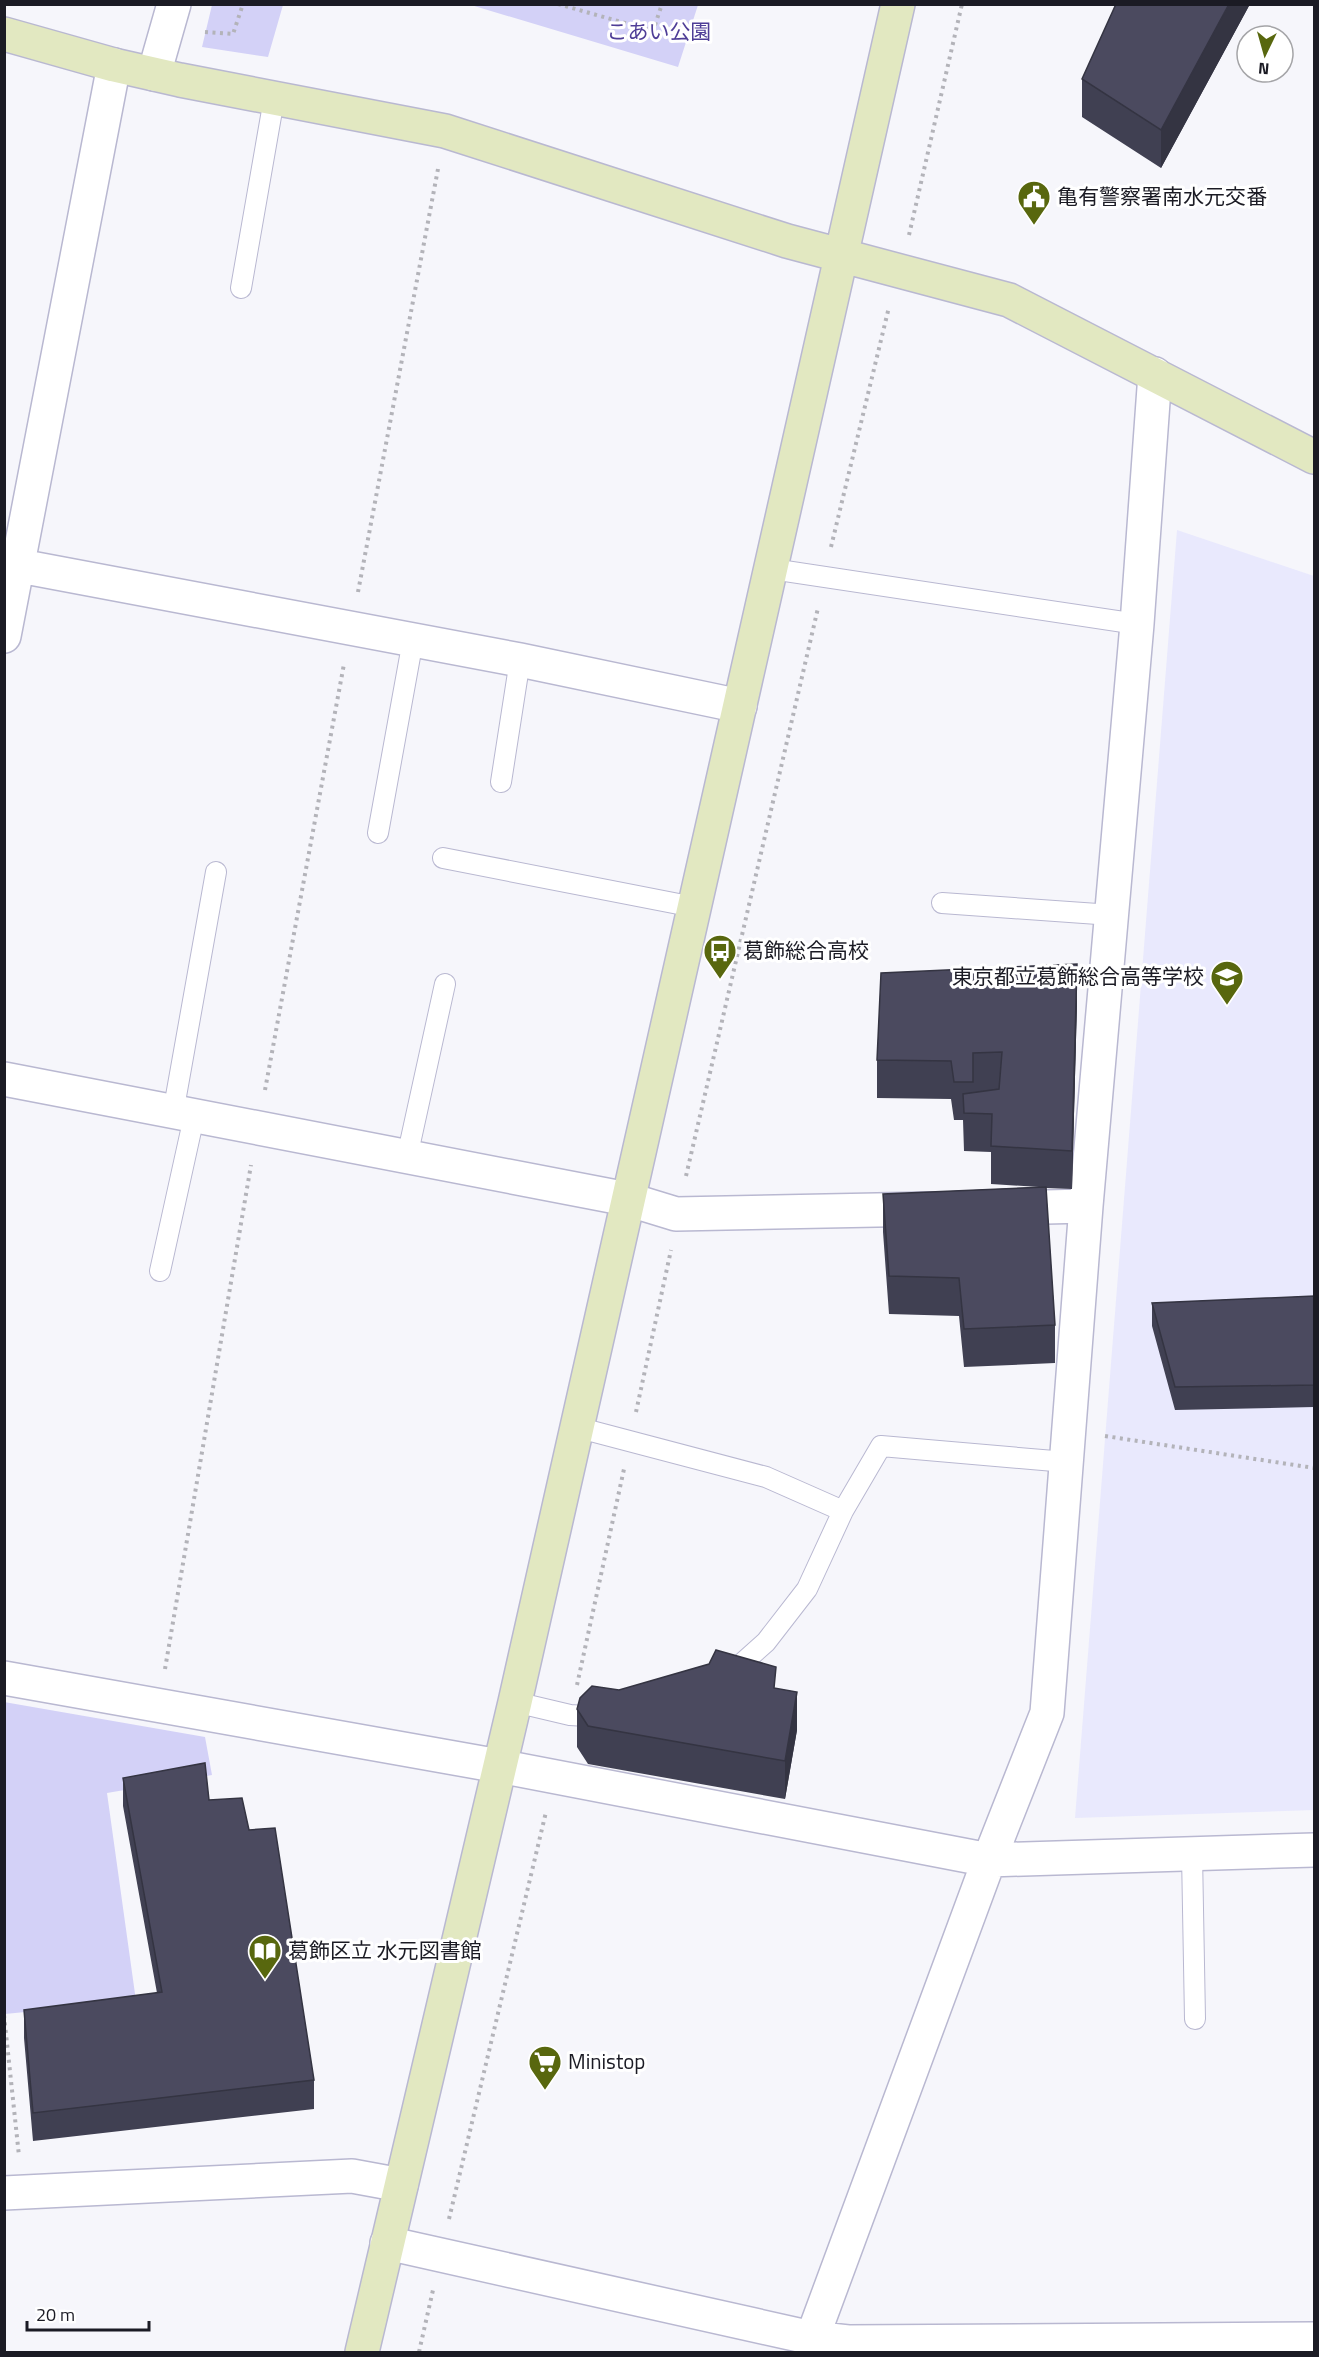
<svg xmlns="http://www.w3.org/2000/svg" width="1319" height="2357" font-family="'Titillium Web','Noto Sans JP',sans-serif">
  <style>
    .built { fill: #e9e9fd }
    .park { fill: #d3d1f7 }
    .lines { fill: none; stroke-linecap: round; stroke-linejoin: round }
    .lane-casing { stroke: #b9b8d1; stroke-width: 22 }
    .street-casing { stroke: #b9b8d1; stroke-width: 36 }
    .secondary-casing { stroke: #b9b8d1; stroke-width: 36 }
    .path { stroke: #b3b3b9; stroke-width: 4; stroke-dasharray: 3 4.5; stroke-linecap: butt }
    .lane { stroke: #fff; stroke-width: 20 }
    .street { stroke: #fff; stroke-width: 33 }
    .secondary { stroke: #e2e8c1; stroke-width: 33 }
    .wall { fill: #404052 }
    .shaded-wall { fill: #343442 }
    .building { fill: #4b4a5f; stroke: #343442; stroke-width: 1.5 }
    .labels { text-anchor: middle; stroke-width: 6; stroke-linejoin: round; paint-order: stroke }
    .park-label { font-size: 21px; fill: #4f3e97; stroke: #fff }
    .poi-label { font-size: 21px; fill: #1b1b24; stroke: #fff; text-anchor: start }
  </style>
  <rect width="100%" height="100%" fill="#f6f6fb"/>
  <!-- built -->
  <path class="built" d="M1177 530 1314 576V1810L1075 1818Z"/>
  <!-- park -->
  <path class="park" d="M212 5H283L268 57 202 47Z
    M471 5 698 4V5L678 67Z
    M4 1702 205 1737 212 1775 107 1793 136 2001 5 2014Z"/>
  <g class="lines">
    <!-- lane casing -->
    <g class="lane-casing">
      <path id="lane" d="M241 288 274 99
        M772 569 1137 624
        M501 782 520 660
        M378 833 413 640
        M443 858 694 907
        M942 903 1112 915
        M173 1113 216 872
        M407 1157 445 984
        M160 1271 194 1117
        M576 1427 766 1477 843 1511
        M728 1676 766 1642 807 1589 843 1511 881 1446 1066 1462
        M515 1702 570 1715 602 1717
        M1192 1854 1195 2019"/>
    </g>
    <!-- street casing -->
    <g class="street-casing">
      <path id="street" d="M154 74 174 4
        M4 563 520 660 740 706
        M4 636 114 65
        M4 1079 627 1199 676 1214 928 1209
        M1004 1208 1086 1206
        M4 1678 499 1766 989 1860 1314 1850
        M4 2193 352 2176 401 2185
        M387 2243 812 2338 848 2342 1314 2339
        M807 2352 989 1860 1047 1713 1086 1206 1137 624 1155 374"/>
    </g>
    <!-- secondary casing -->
    <g class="secondary-casing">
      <path id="secondary" d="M4 34 114 65 180 80 445 131 787 241 1009 300 1314 457
        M362 2352 515 1702 898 4"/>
    </g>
    <!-- path -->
    <path class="path" d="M558 4 653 31 662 4
      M205 32 233 34 243 4
      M909 235 962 4
      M831 547 889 307
      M358 592 438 169
      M265 1090 344 664
      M686 1176 818 608
      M636 1412 671 1250
      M1105 1436 1314 1468
      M165 1669 251 1165
      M577 1685 624 1469
      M4 2015 19 2156
      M449 2219 546 1812
      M419 2352 433 2290"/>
    <!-- lane -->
    <use href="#lane" class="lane"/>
    <!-- street -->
    <use href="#street" class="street"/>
    <!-- secondary -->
    <use href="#secondary" class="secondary"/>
  </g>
  <!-- wall -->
  <path class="wall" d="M1250 4 1161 168 1082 117V79Z
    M1077 1002 1072 1189 1046 1188 1055 1325V1363L964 1367 959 1316 889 1314 883 1232V1194L1039 1187 991 1184V1152L964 1151 963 1120H954L951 1099 877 1098V1060Z
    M1314 1296V1407L1175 1410 1152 1326V1303Z
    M776 1688 797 1730 785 1799 588 1764 577 1747V1709L619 1690Z
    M123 1778 249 1830 314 2080V2109L33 2141 24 2038V2010L157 1993 123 1806Z"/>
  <!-- shaded-wall -->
  <path class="shaded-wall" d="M1229 4H1250L1161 168V130Z
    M1077 964V1002L1072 1189V1151Z
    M797 1692V1730L785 1799V1761Z"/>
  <!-- building -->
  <path class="building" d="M1116 4H1229L1161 130 1082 79Z
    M1077 964 1072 1151 991 1146 992 1114 964 1113 963 1094 999 1089 1002 1052 973 1053V1082H954L951 1061 877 1060 881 973Z
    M1046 1187 1055 1325 964 1329 959 1278 889 1276 883 1194Z
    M1314 1296V1385L1175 1387 1152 1303Z
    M716 1650 776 1667 774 1688 797 1692 785 1761 588 1726 577 1709 580 1698 592 1686 619 1690 709 1664Z
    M205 1763 209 1800 242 1798 249 1830 275 1828 314 2080 33 2113 24 2010 162 1992 123 1778Z"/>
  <!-- icons -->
  <defs>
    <g id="civic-pin" transform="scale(1.725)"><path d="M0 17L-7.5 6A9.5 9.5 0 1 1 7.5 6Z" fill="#58670e" stroke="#fff"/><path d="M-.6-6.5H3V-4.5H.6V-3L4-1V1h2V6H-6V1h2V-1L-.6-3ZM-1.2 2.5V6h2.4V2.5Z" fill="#fff"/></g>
    <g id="bus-pin" transform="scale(1.725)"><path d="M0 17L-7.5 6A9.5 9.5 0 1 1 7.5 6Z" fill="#58670e" stroke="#fff"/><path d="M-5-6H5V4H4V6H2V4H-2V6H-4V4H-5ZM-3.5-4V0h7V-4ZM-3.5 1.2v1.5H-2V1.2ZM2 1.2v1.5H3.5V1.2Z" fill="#fff"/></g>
    <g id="school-pin" transform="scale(1.725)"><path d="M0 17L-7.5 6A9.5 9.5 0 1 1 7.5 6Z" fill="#58670e" stroke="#fff"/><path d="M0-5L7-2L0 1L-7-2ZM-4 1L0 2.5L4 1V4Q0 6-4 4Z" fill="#fff"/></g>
    <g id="library-pin" transform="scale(1.725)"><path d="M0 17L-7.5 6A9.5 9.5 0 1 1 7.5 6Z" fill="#58670e" stroke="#fff"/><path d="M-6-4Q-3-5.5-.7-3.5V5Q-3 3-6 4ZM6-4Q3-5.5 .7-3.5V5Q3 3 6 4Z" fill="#fff"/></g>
    <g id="supermarket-pin" transform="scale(1.725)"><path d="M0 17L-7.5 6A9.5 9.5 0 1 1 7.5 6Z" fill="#58670e" stroke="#fff"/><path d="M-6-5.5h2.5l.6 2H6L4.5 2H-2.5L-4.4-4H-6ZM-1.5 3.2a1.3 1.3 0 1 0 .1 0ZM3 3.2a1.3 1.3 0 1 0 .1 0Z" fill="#fff"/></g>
  </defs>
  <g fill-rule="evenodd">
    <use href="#civic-pin" x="1034" y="197"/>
    <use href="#bus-pin" x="720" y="951"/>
    <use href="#school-pin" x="1227" y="977"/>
    <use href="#library-pin" x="265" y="1951"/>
    <use href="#supermarket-pin" x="545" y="2062"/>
  </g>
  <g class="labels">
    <!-- park labels -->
    <g class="park-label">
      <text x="659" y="39">こあい公園</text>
    </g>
    <!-- poi labels -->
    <g class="poi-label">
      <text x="1057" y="204">亀有警察署南水元交番</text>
      <text x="743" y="958">葛飾総合高校</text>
      <text x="1204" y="984" text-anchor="end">東京都立葛飾総合高等学校</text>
      <text x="288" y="1958">葛飾区立 水元図書館</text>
      <text x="568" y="2069">Ministop</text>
    </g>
  </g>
  <!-- border -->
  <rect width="1319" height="2357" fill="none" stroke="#1b1b24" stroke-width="12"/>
  <!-- north arrow -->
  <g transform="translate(1265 54) rotate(185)"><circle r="28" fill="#ffffff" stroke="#a4a4a7" stroke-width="1.5"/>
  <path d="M0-4.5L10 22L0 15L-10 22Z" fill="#58670e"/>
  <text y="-9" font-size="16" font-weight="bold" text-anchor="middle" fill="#1b1b24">N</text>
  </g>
  <!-- scale -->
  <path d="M27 2321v9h122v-9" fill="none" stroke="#1b1b24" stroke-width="3"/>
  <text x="36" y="2321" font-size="18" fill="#1b1b24" stroke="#ffffff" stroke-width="4.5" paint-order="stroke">20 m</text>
</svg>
